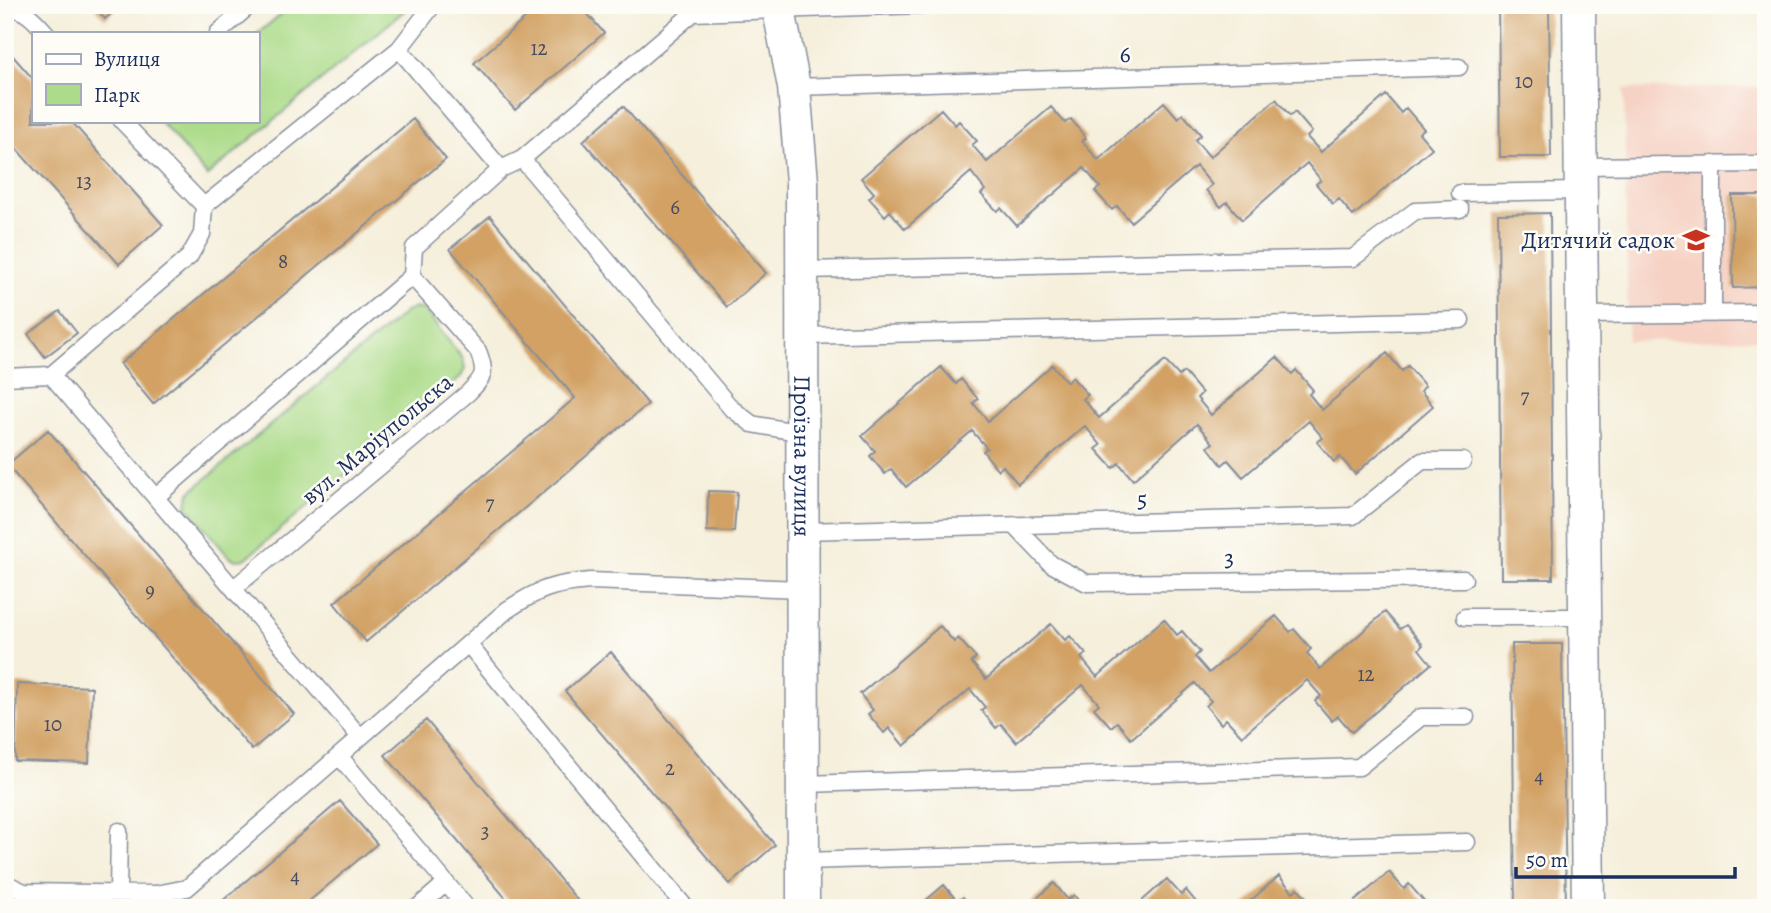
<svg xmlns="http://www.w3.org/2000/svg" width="1771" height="913" font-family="Alegreya,serif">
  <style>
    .built { fill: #f6d2c4 }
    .green { fill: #acdb89; stroke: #648574; stroke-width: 2 }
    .building { fill: #d2a164 }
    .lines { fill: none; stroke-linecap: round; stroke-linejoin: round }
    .lane-casing { stroke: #888f9c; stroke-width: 19 }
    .street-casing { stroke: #888f9c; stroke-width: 35 }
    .lane { stroke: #fff; stroke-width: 16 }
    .street { stroke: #fff; stroke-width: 32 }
    .labels { text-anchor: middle; stroke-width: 5; stroke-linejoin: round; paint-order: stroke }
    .number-label { font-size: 21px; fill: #494c60 }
    .street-label { font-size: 24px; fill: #1b2f5e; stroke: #fdfcf7 }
    .poi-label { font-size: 24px; fill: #1b2f5e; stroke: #fdfcf7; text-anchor: end }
  </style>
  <rect width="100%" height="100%" fill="#fdfcf7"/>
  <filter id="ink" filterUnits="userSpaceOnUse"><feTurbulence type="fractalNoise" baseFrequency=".0143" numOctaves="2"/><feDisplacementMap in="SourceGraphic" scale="14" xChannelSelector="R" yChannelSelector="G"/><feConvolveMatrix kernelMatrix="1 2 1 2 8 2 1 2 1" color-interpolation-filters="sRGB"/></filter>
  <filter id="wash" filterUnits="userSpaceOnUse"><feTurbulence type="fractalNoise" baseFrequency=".00686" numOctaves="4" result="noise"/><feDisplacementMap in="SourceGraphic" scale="28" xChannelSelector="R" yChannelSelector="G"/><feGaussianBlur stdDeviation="1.57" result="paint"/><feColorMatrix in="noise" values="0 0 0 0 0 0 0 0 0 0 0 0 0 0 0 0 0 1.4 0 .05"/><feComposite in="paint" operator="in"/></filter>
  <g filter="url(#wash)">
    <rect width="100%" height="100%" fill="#f5efdb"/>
    <!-- built -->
    <path class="built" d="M1766 87V339L1628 341 1624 89Z"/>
    <!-- green -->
    <path class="green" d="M292 5 410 6 207 176 160 121H257V34Z
      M415 308 424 310 463 359 465 369 460 378 245 559 236 560 229 557 187 507 189 493 407 311Z"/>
    <g id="blocks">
      <!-- building -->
      <path class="building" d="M93 5H121L105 19Z
        M517 5H580L604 33 515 110 474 63 527 17Z
        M1498 5H1549L1551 157H1500Z
        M5 47 33 79V121H71L163 225 119 264 5 136Z
        M1386 95 1401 113 1406 108 1424 129 1419 133 1432 148 1353 216 1339 199 1333 204 1316 184 1321 180 1307 163 1242 220 1227 202 1221 207 1206 190 1212 185 1196 166 1131 222 1117 206 1112 210 1095 191 1100 187 1084 168 1017 226 1001 208 997 211 981 194 985 190 971 172 905 229 890 211 885 216 869 198 874 193 861 178 941 109 955 125 959 121 977 141 972 145 987 162 1051 107 1065 123 1071 119 1086 138 1082 141 1098 160 1164 102 1178 118 1183 114 1201 135 1195 140 1210 157 1276 99 1290 116 1295 112 1312 132 1307 137 1321 152Z
        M623 106 766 273 727 307 583 141Z
        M413 119 446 159 153 404 120 364Z
        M1732 195H1766V287L1733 288Z
        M1550 213 1553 579H1501L1498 214Z
        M490 216 648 404 366 642 334 603 575 398 450 249Z
        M60 311 77 333 45 357 28 334Z
        M1387 353 1402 371 1408 366 1425 386 1421 391 1433 406 1355 474 1340 457 1334 462 1317 442 1323 438 1309 421 1243 477 1228 460 1222 465 1208 447 1213 443 1197 424 1133 480 1119 463 1113 468 1096 449 1101 445 1085 426 1018 484 1003 466 998 470 983 451 987 448 972 431 906 487 891 469 885 474 870 456 875 451 862 436 941 367 956 384 961 379 978 399 973 403 988 421 1052 365 1067 382 1072 377 1088 395 1083 399 1099 418 1165 361 1179 376 1184 372 1202 393 1197 398 1211 415 1277 357 1292 374 1296 370 1313 390 1309 394 1322 410Z
        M48 430 294 714 252 750 7 465Z
        M708 491 737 492 734 532 707 531Z
        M1385 612 1400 629 1406 625 1423 645 1419 649 1431 664 1352 732 1338 716 1332 721 1315 701 1321 696 1307 680 1242 736 1226 719 1221 724 1206 706 1211 701 1195 683 1131 739 1117 722 1111 727 1094 708 1099 704 1083 685 1016 742 1001 724 996 728 981 710 985 707 970 689 904 746 889 728 884 733 868 714 873 710 860 694 940 626 954 642 958 638 976 658 971 662 986 679 1051 624 1065 640 1070 636 1086 654 1081 658 1097 677 1164 619 1177 635 1182 631 1200 652 1195 657 1209 673 1276 616 1290 632 1294 629 1311 649 1307 653 1320 669Z
        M1512 644H1562L1566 908H1515Z
        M611 652 775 845 730 884 565 691Z
        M17 684 92 687 89 763 15 761Z
        M426 720 584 908H514L385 755Z
        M340 801 377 844 301 908H214Z
        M1389 872 1404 889 1409 884 1427 905 1424 908H1347Z
        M1279 876 1293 892 1298 888 1315 908H1242Z
        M1167 879 1181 895 1186 890 1201 908H1134Z
        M1054 883 1068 900 1074 895 1084 908H1026Z
        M944 885 958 902 963 897 971 908H917Z"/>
    </g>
  </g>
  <g filter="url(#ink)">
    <use href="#blocks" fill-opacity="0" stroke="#888f9c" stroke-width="2"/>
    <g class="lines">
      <!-- lane casing -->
      <g class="lane-casing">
        <path id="lane" d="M5 7C23 7 35 20 46 33
          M218 33 250 5
          M399 49 433 5
          M794 87 1459 67
          M122 121 204 206
          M522 159 731 408 752 424 802 433
          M1713 164V314
          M1581 166 1766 164
          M1460 193 1581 191
          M803 270 1353 258 1415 211 1460 209
          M1583 315 1766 313
          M802 336 1461 320
          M51 375 360 737
          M5 377 51 375 189 257 202 234 204 206 399 49 501 169
          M156 497 412 276 414 248 501 169 522 159 693 13 922 5
          M1015 526 1051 564 1087 583 1464 579
          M803 531 1353 516 1422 461H1463
          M234 588 468 393C484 377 487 373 478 351L412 276
          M1465 617H1585
          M468 644 686 908
          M340 757 446 883
          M803 784 1359 767 1421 717H1466
          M803 861 1467 842
          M5 883 24 892 39 908
          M24 892 156 894 187 888 507 610C539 589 552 584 590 581L803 589
          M118 893 119 831
          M417 908 446 883 467 908"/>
      </g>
      <!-- street casing -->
      <g class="street-casing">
        <g id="street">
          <path id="s1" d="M778 5 794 87 802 182 803 908"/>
          <path d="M1579 5 1588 908"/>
        </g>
      </g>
      <!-- lane -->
      <use href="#lane" class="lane"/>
      <!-- street -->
      <use href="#street" class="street"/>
    </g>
  </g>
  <!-- icons -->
  <defs>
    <g id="school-bare" transform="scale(2.1)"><path d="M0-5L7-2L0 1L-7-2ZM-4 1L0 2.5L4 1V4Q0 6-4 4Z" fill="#c8321e" stroke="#fdfcf7" stroke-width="2.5" paint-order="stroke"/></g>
  </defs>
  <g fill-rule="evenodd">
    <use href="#school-bare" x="1696" y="240"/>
  </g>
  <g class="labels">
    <!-- number labels -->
    <g class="number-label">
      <text x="539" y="55">12</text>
      <text x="1524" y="88">10</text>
      <text x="84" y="188">13</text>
      <text x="675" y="214">6</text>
      <text x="283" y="268">8</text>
      <text x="1525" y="403">7</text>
      <text x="490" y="510">7</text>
      <text x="150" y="597">9</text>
      <text x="1366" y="681">12</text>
      <text x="53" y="731">10</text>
      <text x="670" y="775">2</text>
      <text x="1539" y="783">4</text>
      <text x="485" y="838">3</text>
      <text x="295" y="883">4</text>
    </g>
    <!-- street labels -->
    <g class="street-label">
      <text transform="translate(1125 54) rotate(-2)" y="8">6</text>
      <text transform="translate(377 439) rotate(-40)" y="8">вул. Маріупольска</text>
      <text dy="8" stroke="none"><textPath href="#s1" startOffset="453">Проїзна вулиця</textPath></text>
      <text transform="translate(1142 499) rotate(-2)" y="8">5</text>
      <text transform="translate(1229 558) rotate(-1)" y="8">3</text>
    </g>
    <!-- poi labels -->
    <g class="poi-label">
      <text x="1675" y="248">Дитячий садок</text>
    </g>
  </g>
  <!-- margin -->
  <rect width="1771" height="913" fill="none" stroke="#fdfcf7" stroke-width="28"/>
  <!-- legend -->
  <rect x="32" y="32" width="228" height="91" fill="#fdfcf7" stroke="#a3aaba" stroke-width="2"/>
  <rect x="46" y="54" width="35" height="10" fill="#ffffff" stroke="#a3aaba" stroke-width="2"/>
  <text x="94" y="66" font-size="21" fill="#1b2f5e">Вулиця</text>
  <rect x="46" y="84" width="35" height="21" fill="#acdb89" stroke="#a3aaba" stroke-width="2"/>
  <text x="94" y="102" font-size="21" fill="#1b2f5e">Парк</text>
  <!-- scale -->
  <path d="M1516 867v10h219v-10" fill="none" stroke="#1b2f5e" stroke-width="3.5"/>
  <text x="1526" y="867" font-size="21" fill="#1b2f5e" stroke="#fdfcf7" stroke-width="5" paint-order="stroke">50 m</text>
</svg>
